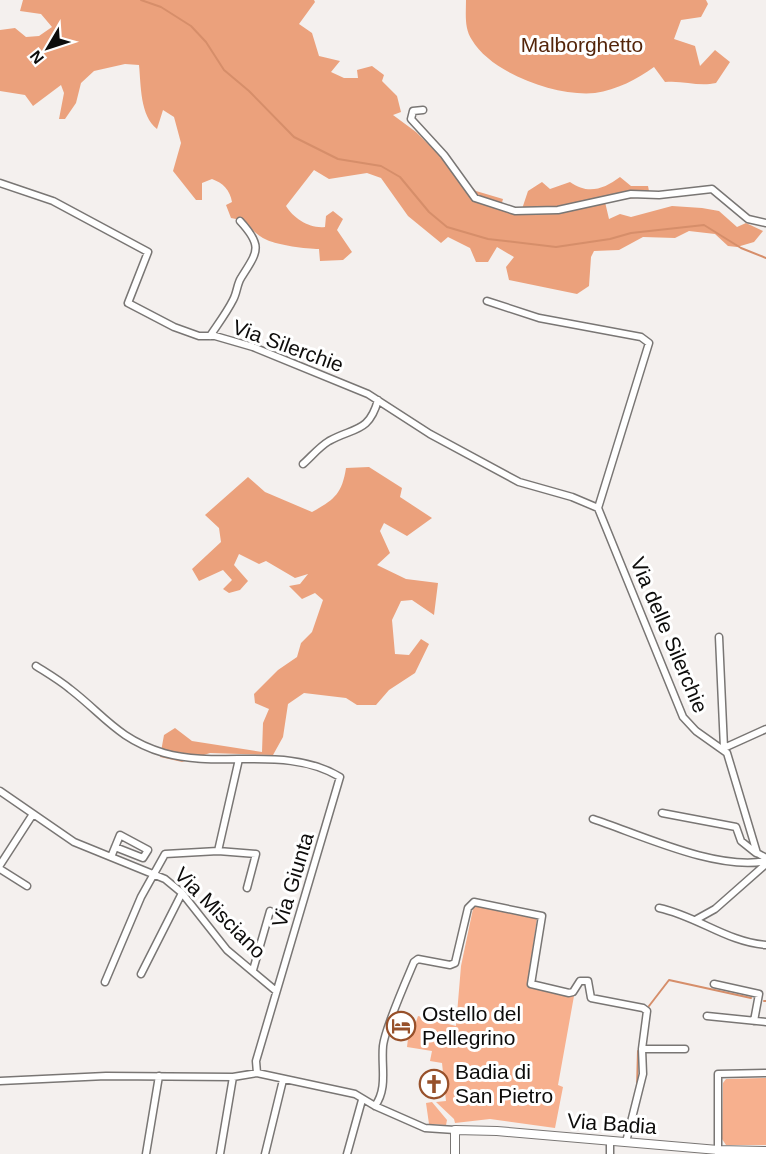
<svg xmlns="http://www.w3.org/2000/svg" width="766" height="1154" font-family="Helvetica,sans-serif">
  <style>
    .green { fill: #f7b08e }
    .forest { fill: #eba17c }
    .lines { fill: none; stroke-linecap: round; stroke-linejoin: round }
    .stream { stroke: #d68e6a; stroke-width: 2 }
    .minor-casing { stroke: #797674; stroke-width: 9 }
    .tertiary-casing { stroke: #797674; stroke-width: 10 }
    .minor { stroke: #fff; stroke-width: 6 }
    .tertiary { stroke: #fff; stroke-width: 8 }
    .labels { text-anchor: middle; stroke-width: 6; stroke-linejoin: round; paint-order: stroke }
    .park-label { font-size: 21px; fill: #54250a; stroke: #fff }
    .street-label { font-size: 21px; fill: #0d0c0b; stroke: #fff }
    .poi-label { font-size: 21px; fill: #0d0c0b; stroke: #fff; text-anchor: start }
  </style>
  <rect width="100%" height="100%" fill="#f4f0ee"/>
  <!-- green -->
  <path class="green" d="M474 904 537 918 527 987 574 996 558 1085 563 1087 555 1128 490 1119 455 1123 454 1119 436 1102 446 1101 442 1063 430 1061 432 1051 407 1047 410 1021 416 1022 418 1016 456 1026 461 966Z
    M766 1078V1145H726L722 1139 723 1083 726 1079Z
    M432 1102 447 1120 446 1125 429 1124 426 1103Z"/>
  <!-- forest -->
  <path class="forest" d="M23 0H314L315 2 299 24 312 33 319 56 340 61 331 72 344 78H358L357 70 372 66 384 75 382 81 397 96 401 112 393 115 416 132 476 191 503 199 500 210 521 212 528 191 542 182 550 189 570 182C588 195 604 189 620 177L631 186H648L650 196 605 202 609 219 620 214 631 217 672 206 702 208 719 211 737 227 746 223 763 231 754 242 737 247 728 246 715 234 689 231 675 238 643 237 619 250 594 251 591 257 589 286 577 294 509 280 506 267 514 257 497 247 488 262H476L470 248 448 237 441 243 408 216 381 178 367 173 329 179 314 170 286 206C293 218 310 229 325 227L326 216 333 211 343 219 337 230 352 252 343 260 320 261 319 249C306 249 278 245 267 240 250 233 251 221 231 218L226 205 232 202C230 190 223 183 212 179L202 183V200H196L173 171 181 143 174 117 163 110 157 129C140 116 141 85 139 65L125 64 94 71 81 83 76 103 65 119H59L64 93 61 85 33 106 25 95 0 91V30L15 28 26 37 39 36 52 27 41 14 20 11Z
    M466 0H706L708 4 701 17 681 20 674 39 695 46 700 66 715 50 730 62 716 83C698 87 683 80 665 82L654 67C637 79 617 90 595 93 558 97 492 74 472 40 464 28 466 14 466 0Z
    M369 467 402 488 400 497 432 518 407 536 384 523 380 531 390 553 377 565 406 579 438 583 434 615 412 600 401 601 392 620 395 654 409 655 421 639 429 644 415 673 389 690 376 705H357L346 698 304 693 288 704 283 737 273 755 210 753 182 762 160 757 164 735 175 728 192 741 262 752 263 723 269 709 255 703 254 694 278 670 297 657 301 643 312 632 323 600 315 593 302 599 289 586 300 584 308 574 295 578 266 561 259 564 239 554 234 565 248 581 240 590 229 593 223 589 232 580 223 570 199 581 192 569 221 542 219 528 205 515 248 477 265 492 312 512C334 500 342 494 346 468Z"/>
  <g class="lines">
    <!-- stream -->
    <path class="stream" d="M141 0 161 7 191 26 206 42 224 70 249 91 294 137 338 159 381 166 400 177 429 212 447 227 488 239 556 247 610 239 631 233 704 225 741 248 766 258
      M764 1001H766
      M649 1006 669 980 751 998
      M637 1088 638 1051"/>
    <!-- minor casing -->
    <g class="minor-casing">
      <path id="minor" d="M423 110 413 111 411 119 444 155 475 198 515 211 558 210 631 194 659 195 712 189 748 219 766 223
        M0 183 53 201 148 252 128 303 174 327 199 336H215L253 347 368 394 430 434 519 482 572 497 598 508
        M487 301 539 318 641 337 649 343 598 508
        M210 336C218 324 227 312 233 300 237 293 237 284 241 278 257 252 264 247 240 221
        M303 464C311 457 319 447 329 441 354 427 369 433 378 400
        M598 508 683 717 696 731 727 753 757 853 766 858
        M719 637 724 748 766 729
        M36 666C47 673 59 680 70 689 105 716 118 739 164 753 221 769 287 745 340 777L256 1061 257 1073
        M0 791 74 842 165 879 182 893 227 950 276 991
        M662 813 736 827 741 841 756 853
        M593 819C641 835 717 871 766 861
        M218 851 239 759
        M111 857 120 835 148 850 143 858 115 847
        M0 865 33 814
        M0 869 27 886
        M659 908C697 916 727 942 766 945
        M697 919 715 909 766 864
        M253 970 270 911
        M141 974 182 893
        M105 982 141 897 165 854 218 851 256 854 247 888
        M714 984 759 994 754 1021
        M707 1016 766 1022
        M642 1049H685
        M0 1081 106 1076 233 1077 257 1073 355 1094 375 1106 425 1128 455 1130
        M375 1106C388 1088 381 1067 383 1046 385 1028 406 981 414 962L418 959 450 965 455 963 468 908 474 902 542 916 531 984 569 993 573 992 580 981H588L591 998 643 1008 647 1011 642 1049 643 1074 626 1142
        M146 1154 159 1076
        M220 1154 233 1077
        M265 1154 283 1080
        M347 1154 362 1100
        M610 1154V1141
        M718 1154V1074L766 1073"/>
    </g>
    <!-- tertiary casing -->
    <g class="tertiary-casing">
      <path id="tertiary" d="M455 1154V1130L497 1131 718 1150 766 1151"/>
    </g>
    <!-- minor -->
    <use href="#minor" class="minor"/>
    <!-- tertiary -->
    <use href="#tertiary" class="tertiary"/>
  </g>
  <!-- icons -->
  <defs>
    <g id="hotel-ring" transform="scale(1.5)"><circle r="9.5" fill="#fff" stroke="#97502a" stroke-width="1.5"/><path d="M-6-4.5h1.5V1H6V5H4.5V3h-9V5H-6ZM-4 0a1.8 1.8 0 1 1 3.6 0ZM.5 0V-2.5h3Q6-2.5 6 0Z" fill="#97502a"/></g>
    <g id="church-ring" transform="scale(1.5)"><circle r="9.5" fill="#fff" stroke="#97502a" stroke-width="1.5"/><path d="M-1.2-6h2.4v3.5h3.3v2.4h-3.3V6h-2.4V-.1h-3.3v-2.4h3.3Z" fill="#97502a"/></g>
  </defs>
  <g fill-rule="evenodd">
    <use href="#hotel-ring" x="401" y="1026"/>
    <use href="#church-ring" x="434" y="1084"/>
  </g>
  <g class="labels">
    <!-- park labels -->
    <g class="park-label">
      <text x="582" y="52">Malborghetto</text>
    </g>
    <!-- street labels -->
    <g class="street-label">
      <text transform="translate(288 346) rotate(20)" y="7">Via Silerchie</text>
      <text transform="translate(669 635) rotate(67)" y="7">Via delle Silerchie</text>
      <text transform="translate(293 880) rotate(-73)" y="7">Via Giunta</text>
      <text transform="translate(220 913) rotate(45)" y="7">Via Misciano</text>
      <text transform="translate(612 1124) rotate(4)" y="7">Via Badia</text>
    </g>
    <!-- poi labels -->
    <g class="poi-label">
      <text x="422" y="1021">Ostello del<tspan x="422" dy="24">Pellegrino</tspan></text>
      <text x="455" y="1079">Badia di<tspan x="455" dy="24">San Pietro</tspan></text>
    </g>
  </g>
  <!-- north arrow -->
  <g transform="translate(48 48) rotate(231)" stroke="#ffffff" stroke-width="4.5" paint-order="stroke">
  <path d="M0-4.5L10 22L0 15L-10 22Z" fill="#0d0c0b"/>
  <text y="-9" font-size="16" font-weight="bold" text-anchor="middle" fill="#0d0c0b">N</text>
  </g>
</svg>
